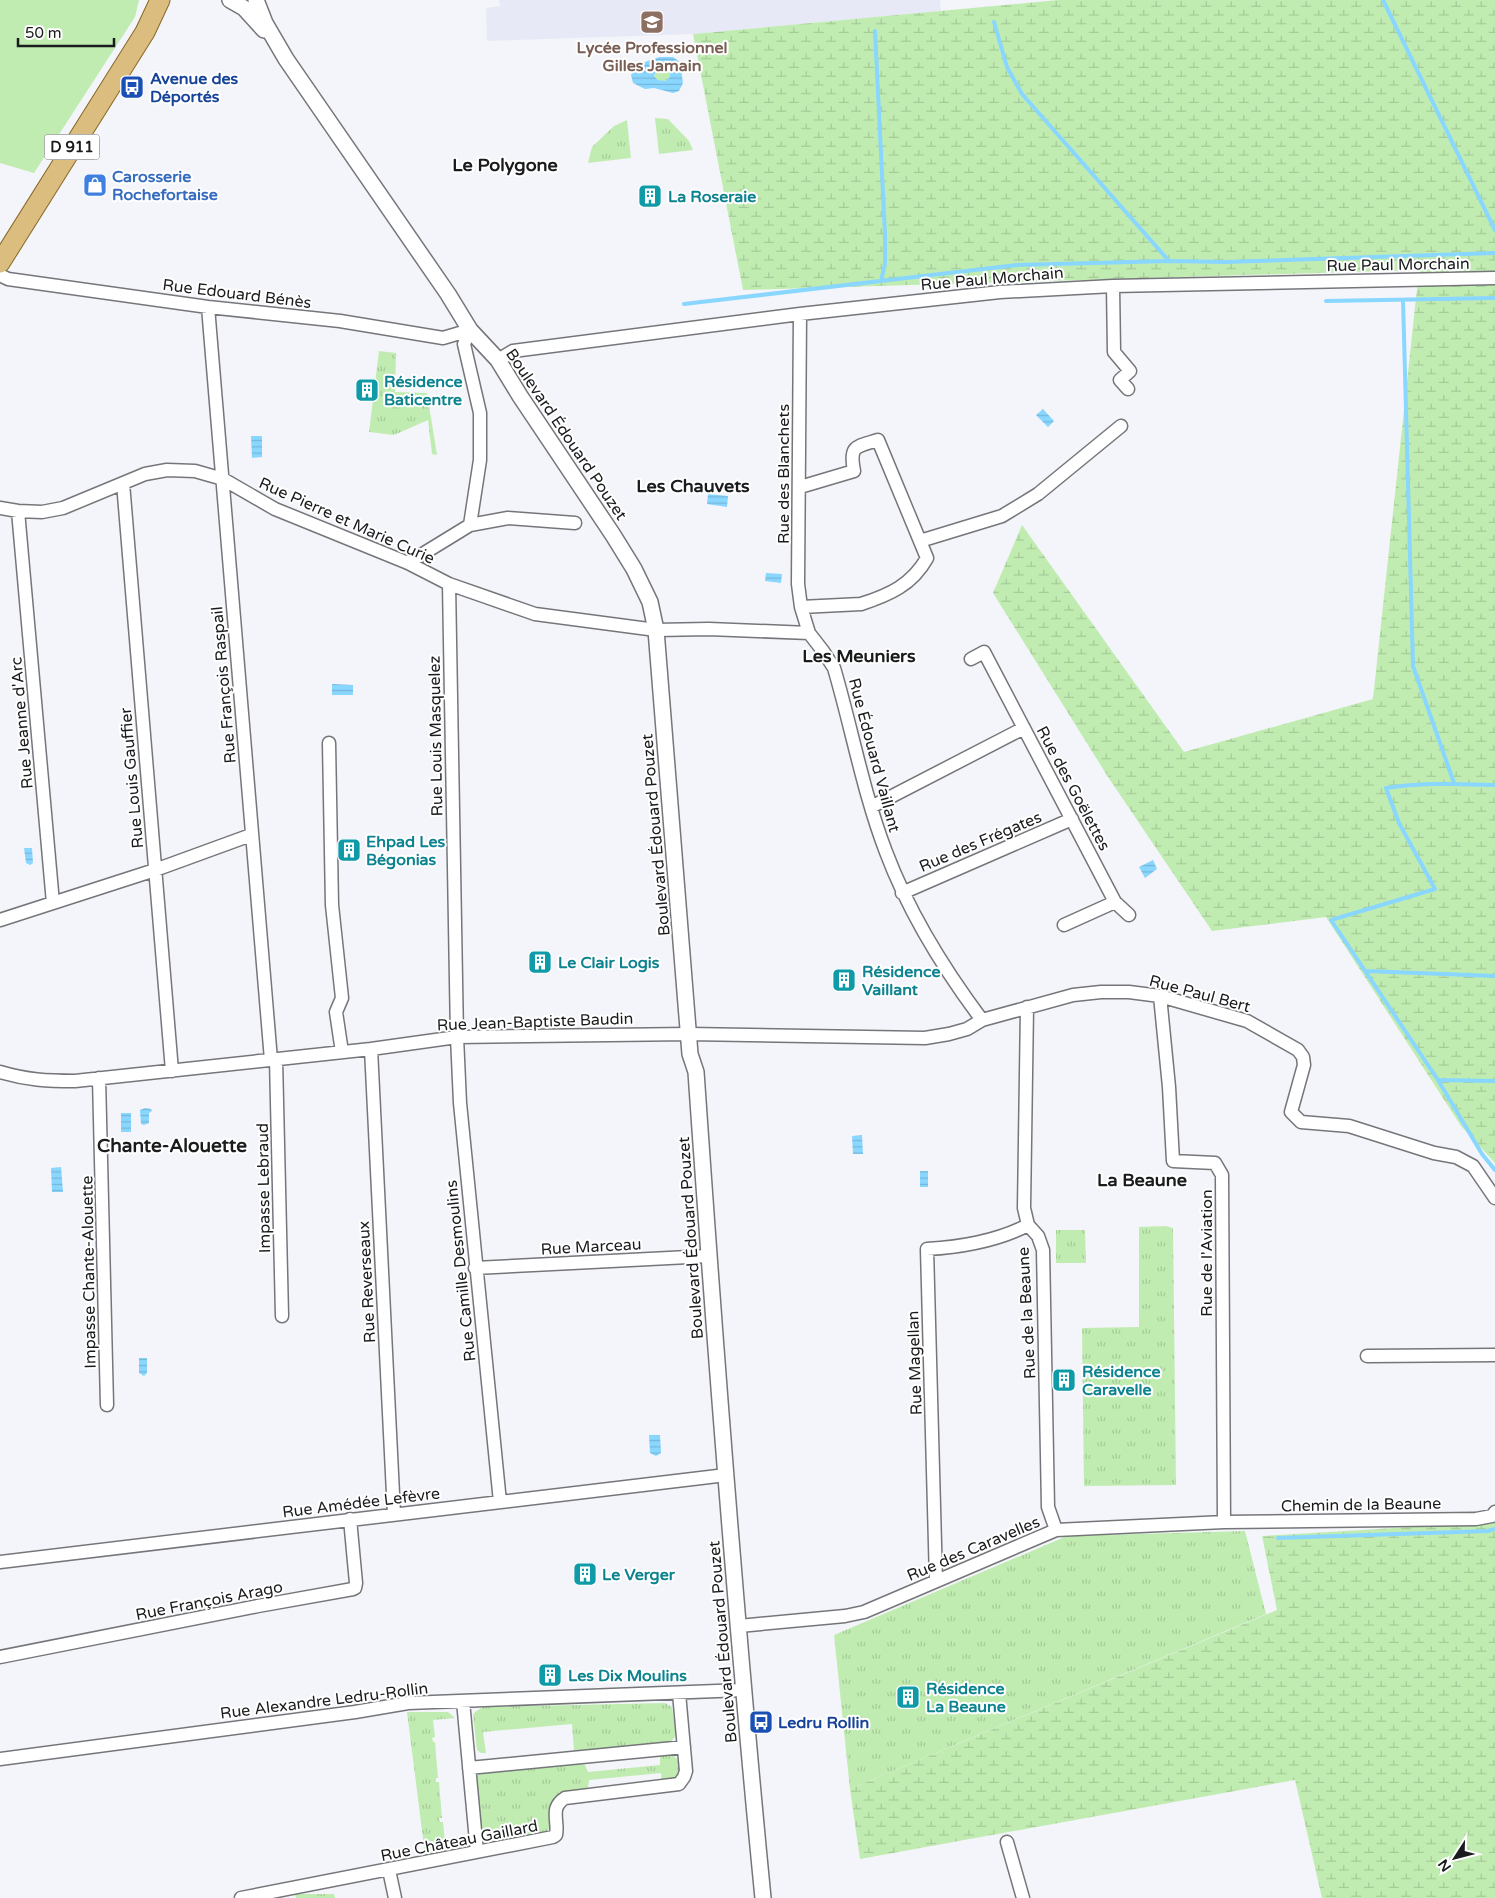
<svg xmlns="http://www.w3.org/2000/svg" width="1495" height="1898" font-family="'Varela Round',sans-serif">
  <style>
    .built { fill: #e7eaf6 }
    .grass { fill: url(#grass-tufts) }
    .wetland { fill: url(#wetland-marsh) }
    .park { fill: #c1ecb1 }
    .water { fill: url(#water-rules); fill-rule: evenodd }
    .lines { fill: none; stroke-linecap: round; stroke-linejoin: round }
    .stream { stroke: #89d6ff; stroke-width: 4 }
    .minor-casing { stroke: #75767a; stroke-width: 15 }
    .tertiary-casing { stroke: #75767a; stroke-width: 18 }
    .primary-casing { stroke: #876824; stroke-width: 21 }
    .minor { stroke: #fff; stroke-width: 12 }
    .tertiary { stroke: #fff; stroke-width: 15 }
    .primary { stroke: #dabd7f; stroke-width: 19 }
    .labels { text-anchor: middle; stroke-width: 4; stroke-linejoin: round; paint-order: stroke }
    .shield { fill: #fff; stroke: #5f5f60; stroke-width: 1 }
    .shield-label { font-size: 15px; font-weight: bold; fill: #1a1b1c }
    .education-label { font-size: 16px; font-weight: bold; fill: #785e54; stroke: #fff }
    .transit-label { font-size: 16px; font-weight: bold; fill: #164399; stroke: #fff; text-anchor: start }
    .shop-label { font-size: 16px; font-weight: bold; fill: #366cbe; stroke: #fff; text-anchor: start }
    .culture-label { font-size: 16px; font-weight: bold; fill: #0d838f; stroke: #fff; text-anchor: start }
    .street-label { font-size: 16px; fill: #1a1b1c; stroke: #fff }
    .neighbourhood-label { font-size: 18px; font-weight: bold; fill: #1a1b1c; stroke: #fff }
    .quarter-label { font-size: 19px; font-weight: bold; fill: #1a1b1c; stroke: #fff }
  </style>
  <defs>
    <pattern id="grass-tufts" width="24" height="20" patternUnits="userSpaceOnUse" patternTransform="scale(1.25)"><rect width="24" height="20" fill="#c1ecb1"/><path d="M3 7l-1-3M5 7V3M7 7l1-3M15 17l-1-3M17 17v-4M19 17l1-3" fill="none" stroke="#a5ca98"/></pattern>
    <pattern id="wetland-marsh" width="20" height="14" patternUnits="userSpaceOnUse" patternTransform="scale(1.25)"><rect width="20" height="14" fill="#c1ecb1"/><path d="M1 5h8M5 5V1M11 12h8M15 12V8" fill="none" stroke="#a5ca98"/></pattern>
    <pattern id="water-rules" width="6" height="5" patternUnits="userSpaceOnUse" patternTransform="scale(1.25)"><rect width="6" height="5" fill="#89d6ff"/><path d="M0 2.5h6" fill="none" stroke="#76b7da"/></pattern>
  </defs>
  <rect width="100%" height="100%" fill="#f4f5fa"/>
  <!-- built -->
  <path class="built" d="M499 0H940L941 11 693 34 487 41 486 8 500 6Z"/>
  <!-- grass -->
  <path class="grass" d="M661 66H667L670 70V77L665 81 658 80 654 76 657 69Z
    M655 118 668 119 689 141 693 150 659 154Z
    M627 120 631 158 588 163 592 147 614 126Z
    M379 351 396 353 395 392 427 393 437 455 432 454 428 420 394 435 369 432Z
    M1166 1226 1173 1228 1176 1485 1084 1486 1082 1328 1139 1327V1227Z
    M1056 1230H1085L1086 1263H1056Z
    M1245 1531 1266 1614 850 1789 834 1635 1067 1536Z
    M665 1703 672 1707 676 1735 671 1742 667 1743 574 1751 572 1724 483 1732 486 1753H481L477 1750 473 1715 475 1712 483 1707Z
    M407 1712H448L455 1718 433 1720 435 1737 432 1738 433 1742H435L438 1778H436V1782H439L442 1818H439L440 1822H443L446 1851 425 1854Z
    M666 1755H673L680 1762V1777L662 1783 661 1773 589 1780 588 1787 586 1789 550 1813 549 1828 547 1832 488 1844 480 1838 476 1777 481 1772 580 1763 585 1765 588 1772 660 1765V1756Z
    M295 1894H334L335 1898H296Z"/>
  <!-- wetland -->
  <path class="wetland" d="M1058 0H1495V1163L1461 1126 1326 917 1212 931 1108 777 993 593 1022 525 1184 752 1373 699 1419 270 743 290 693 34Z
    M1495 1518V1898H1322L1295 1780 860 1859 850 1789 1277 1610 1262 1536 1494 1522Z"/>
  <!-- park -->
  <path class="park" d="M0 0H139L135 17 34 173 0 163Z"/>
  <!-- water -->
  <path class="water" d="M660 57H673L680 62 683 83 679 91 673 93 654 88 645 89 633 83 631 75C636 63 648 61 660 57ZM661 66H667L670 70V77L665 81 658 80 654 76 657 69Z
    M1043 409 1054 421 1048 427 1036 415Z
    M251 436H262V457L252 458Z
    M708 494 728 496 727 507 707 504Z
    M766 573 782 574 781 583 765 581Z
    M332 684 353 685V695H332Z
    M24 848H32L33 863 30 865 26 863Z
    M1153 860 1157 869 1145 878 1139 867Z
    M145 1108 151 1109 152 1111 149 1113V1123L144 1125 141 1124 140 1110Z
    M121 1113H131V1132H121Z
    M862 1135 863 1154H853L852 1136Z
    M61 1167 63 1192H52L51 1168Z
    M920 1171H928V1187H920Z
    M139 1358H147V1373L144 1376 139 1373Z
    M649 1435H660L661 1453 656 1456 650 1453Z"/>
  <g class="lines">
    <!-- stream -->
    <path class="stream" d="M1383 0 1495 230
      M994 22 1007 67 1022 94 1169 261
      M875 31 885 235V264L881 281
      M1403 300 1413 666 1454 783
      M1326 301 1495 298
      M684 304 1017 265 1169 261 1225 262 1495 253
      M1495 785C1459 784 1422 782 1386 788L1399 823 1435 889 1331 920 1438 1080 1482 1154 1495 1170
      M1366 971 1495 976
      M1438 1080 1495 1081
      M1278 1538 1488 1531 1495 1529"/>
    <!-- minor casing -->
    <g class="minor-casing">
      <path id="minor" d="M0 275 8 279 208 307 340 321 443 338 470 330
        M1113 286 1114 352 1130 371 1120 380 1128 389
        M208 307 271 1060
        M800 314 798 584 801 607 809 633
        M498 360 513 351 800 314 1000 292 1113 286 1495 278
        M123 483 172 1071
        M800 487 854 471C849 445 856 447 878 440L927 558C912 585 889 595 861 604L801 607
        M0 508 18 511 42 512 63 508 145 474 167 470 195 471 223 479 275 509 408 563 449 584 535 614 656 630 709 629 809 633 823 651 834 668C852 729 863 792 886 852 909 913 943 968 982 1020
        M18 511 53 903
        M470 525 508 518 575 523
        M920 541 1002 516 1038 494 1121 426
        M408 563 470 525 480 460V413L464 344 470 330
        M449 584 457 1037 460 1103 500 1502
        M971 659 984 652 1115 902 1064 925
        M329 743 332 905 342 998 336 1012 342 1052
        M871 807 1024 728
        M902 893 1072 819
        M1115 902 1129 915
        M0 920 155 870 251 835
        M1160 996 1169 1087 1173 1161 1215 1163 1222 1175 1224 1522
        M1027 1007 1024 1208 1028 1225 1038 1236 1043 1250 1048 1507 1056 1530
        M371 1049 394 1514
        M276 1059 282 1316
        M0 1072C27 1080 47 1081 75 1081L371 1049 457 1037 689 1034 925 1038 949 1034 967 1029 982 1020 1073 995 1101 992H1129L1160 996 1247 1021 1298 1050 1303 1057 1304 1065 1291 1112 1301 1122 1349 1126 1434 1153 1456 1157 1473 1166 1495 1198
        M99 1078 107 1405
        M475 1268 708 1256
        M1367 1356 1495 1355
        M0 1562 726 1475
        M936 1581 927 1249C962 1247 997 1241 1028 1225
        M739 1626 845 1616 864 1612 1056 1530 1224 1522 1476 1519 1492 1516 1495 1512
        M0 1657 258 1606 353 1589 355 1588 356 1583 350 1519
        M463 1701 477 1852
        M0 1759 355 1712 408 1703 743 1690
        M469 1768 684 1747
        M1007 1842 1023 1898
        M389 1870 395 1898
        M241 1898 553 1837 556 1835C559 1821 549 1808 565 1798L679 1784 684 1777 686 1771 679 1693"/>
    </g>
    <!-- tertiary casing -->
    <g class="tertiary-casing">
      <path id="tertiary" d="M230 0 244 8 264 30
        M256 0 265 23 286 59 448 294 470 330 498 360 520 396 613 535 634 569 650 602 656 630 690 1054 696 1072C715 1347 736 1623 763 1898"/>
    </g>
    <!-- primary casing -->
    <g class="primary-casing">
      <path id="primary" d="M0 263 145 32 160 0"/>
    </g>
    <!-- minor -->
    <use href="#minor" class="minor"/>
    <!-- tertiary -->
    <use href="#tertiary" class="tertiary"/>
    <!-- primary -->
    <use href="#primary" class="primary"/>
  </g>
  <!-- icons -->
  <defs>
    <g id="school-square" transform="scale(1.25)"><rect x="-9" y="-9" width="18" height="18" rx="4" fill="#8d6e63" stroke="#fff"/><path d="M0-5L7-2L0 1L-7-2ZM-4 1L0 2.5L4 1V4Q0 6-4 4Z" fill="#fff"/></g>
    <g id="bus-square" transform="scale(1.25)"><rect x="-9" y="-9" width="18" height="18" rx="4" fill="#1a4fb4" stroke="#fff"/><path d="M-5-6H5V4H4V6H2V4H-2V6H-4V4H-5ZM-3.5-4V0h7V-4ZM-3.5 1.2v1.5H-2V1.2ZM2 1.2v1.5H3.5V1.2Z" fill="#fff"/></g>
    <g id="shop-square" transform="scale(1.25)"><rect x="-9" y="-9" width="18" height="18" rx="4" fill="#3f7fe0" stroke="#fff"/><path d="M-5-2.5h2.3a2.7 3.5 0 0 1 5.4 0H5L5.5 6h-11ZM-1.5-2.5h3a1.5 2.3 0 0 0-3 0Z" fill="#fff"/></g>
    <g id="building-square" transform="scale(1.25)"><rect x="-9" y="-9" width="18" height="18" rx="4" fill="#0f9aa8" stroke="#fff"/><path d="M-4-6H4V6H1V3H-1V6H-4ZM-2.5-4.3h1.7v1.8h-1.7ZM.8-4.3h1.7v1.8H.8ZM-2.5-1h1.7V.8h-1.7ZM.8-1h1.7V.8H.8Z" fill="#fff"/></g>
  </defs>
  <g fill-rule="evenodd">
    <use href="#school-square" x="652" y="22"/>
    <use href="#bus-square" x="132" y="87"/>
    <use href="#shop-square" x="95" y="185"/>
    <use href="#building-square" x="650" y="196"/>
    <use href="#building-square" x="367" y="390"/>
    <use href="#building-square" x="349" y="850"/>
    <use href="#building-square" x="540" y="962"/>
    <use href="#building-square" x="844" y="980"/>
    <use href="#building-square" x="1064" y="1380"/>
    <use href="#building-square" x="585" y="1574"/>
    <use href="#building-square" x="550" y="1675"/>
    <use href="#building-square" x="908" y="1697"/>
    <use href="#bus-square" x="761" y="1722"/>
  </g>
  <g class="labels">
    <!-- shield labels -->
    <rect class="shield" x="44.5" y="134.5" width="55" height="25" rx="4"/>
    <g class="shield-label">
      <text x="72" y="152">D 911</text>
    </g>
    <!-- education labels -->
    <g class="education-label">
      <text x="652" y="53">Lycée Professionnel<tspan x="652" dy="18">Gilles Jamain</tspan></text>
    </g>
    <!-- transit labels -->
    <g class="transit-label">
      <text x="150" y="84">Avenue des<tspan x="150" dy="18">Déportés</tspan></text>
      <text x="778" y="1728">Ledru Rollin</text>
    </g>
    <!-- shop labels -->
    <g class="shop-label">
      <text x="112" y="182">Carosserie<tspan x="112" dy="18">Rochefortaise</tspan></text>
    </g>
    <!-- culture labels -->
    <g class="culture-label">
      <text x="668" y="202">La Roseraie</text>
      <text x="384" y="387">Résidence<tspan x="384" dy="18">Baticentre</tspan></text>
      <text x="366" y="847">Ehpad Les<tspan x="366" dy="18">Bégonias</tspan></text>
      <text x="558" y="968">Le Clair Logis</text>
      <text x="862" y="977">Résidence<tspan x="862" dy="18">Vaillant</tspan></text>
      <text x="1082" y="1377">Résidence<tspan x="1082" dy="18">Caravelle</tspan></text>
      <text x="602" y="1580">Le Verger</text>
      <text x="568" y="1681">Les Dix Moulins</text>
      <text x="926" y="1694">Résidence<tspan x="926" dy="18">La Beaune</tspan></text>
    </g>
    <!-- street labels -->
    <g class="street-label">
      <text transform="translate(1398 264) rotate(-1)" y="6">Rue Paul Morchain</text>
      <text transform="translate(992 278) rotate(-5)" y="6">Rue Paul Morchain</text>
      <text transform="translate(237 293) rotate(7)" y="6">Rue Edouard Bénès</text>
      <text transform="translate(567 434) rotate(56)" y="6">Boulevard Édouard Pouzet</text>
      <text transform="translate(783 474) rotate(-90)" y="6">Rue des Blanchets</text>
      <text transform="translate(347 520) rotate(24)" y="6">Rue Pierre et Marie Curie</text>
      <text transform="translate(223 685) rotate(-95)" y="6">Rue François Raspail</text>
      <text transform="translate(21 723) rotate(-95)" y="6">Rue Jeanne d'Arc</text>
      <text transform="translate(435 736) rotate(-91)" y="6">Rue Louis Masquelez</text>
      <text transform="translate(875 755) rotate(75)" y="6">Rue Édouard Vaillant</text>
      <text transform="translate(131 778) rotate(-95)" y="6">Rue Louis Gauffier</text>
      <text transform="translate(1074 788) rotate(62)" y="6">Rue des Goëlettes</text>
      <text transform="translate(655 835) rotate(-95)" y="6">Boulevard Édouard Pouzet</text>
      <text transform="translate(980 841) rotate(-23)" y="6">Rue des Frégates</text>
      <text transform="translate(1200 993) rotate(15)" y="6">Rue Paul Bert</text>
      <text transform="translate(535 1021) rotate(-2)" y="6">Rue Jean-Baptiste Baudin</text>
      <text transform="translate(263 1188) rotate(-91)" y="6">Impasse Lebraud</text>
      <text transform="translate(690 1238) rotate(-94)" y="6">Boulevard Édouard Pouzet</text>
      <text transform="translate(591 1246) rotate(-3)" y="6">Rue Marceau</text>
      <text transform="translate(1206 1253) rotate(-90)" y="6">Rue de l'Aviation</text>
      <text transform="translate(460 1271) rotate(-96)" y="6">Rue Camille Desmoulins</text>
      <text transform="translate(88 1272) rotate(-91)" y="6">Impasse Chante-Alouette</text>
      <text transform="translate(366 1282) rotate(-93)" y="6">Rue Reverseaux</text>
      <text transform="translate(1026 1313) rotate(-93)" y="6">Rue de la Beaune</text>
      <text transform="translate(914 1363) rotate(-92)" y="6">Rue Magellan</text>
      <text transform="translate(361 1502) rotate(-7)" y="6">Rue Amédée Lefèvre</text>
      <text transform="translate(1361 1504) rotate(-1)" y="6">Chemin de la Beaune</text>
      <text transform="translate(973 1548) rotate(-23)" y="6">Rue des Caravelles</text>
      <text transform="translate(209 1600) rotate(-11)" y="6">Rue François Arago</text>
      <text transform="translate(722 1642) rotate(-95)" y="6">Boulevard Édouard Pouzet</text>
      <text transform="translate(324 1700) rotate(-7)" y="6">Rue Alexandre Ledru-Rollin</text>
      <text transform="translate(459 1840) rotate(-11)" y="6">Rue Château Gaillard</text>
    </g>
    <!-- neighbourhood labels -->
    <g class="neighbourhood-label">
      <text x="505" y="171">Le Polygone</text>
      <text x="693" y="492">Les Chauvets</text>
      <text x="859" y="662">Les Meuniers</text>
      <text x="1142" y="1186">La Beaune</text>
    </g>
    <!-- quarter labels -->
    <g class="quarter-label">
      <text x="172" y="1152">Chante-Alouette</text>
    </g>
  </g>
  <!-- north arrow -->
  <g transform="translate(1455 1858) rotate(234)" stroke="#ffffff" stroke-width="4" paint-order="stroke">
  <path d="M0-4L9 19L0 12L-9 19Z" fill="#1a1b1c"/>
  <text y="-8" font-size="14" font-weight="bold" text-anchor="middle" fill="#1a1b1c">N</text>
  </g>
  <!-- scale -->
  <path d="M18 38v8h96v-8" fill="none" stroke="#1a1b1c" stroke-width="2.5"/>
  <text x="25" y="38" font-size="15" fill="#1a1b1c" stroke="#ffffff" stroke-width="4" paint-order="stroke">50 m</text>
</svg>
